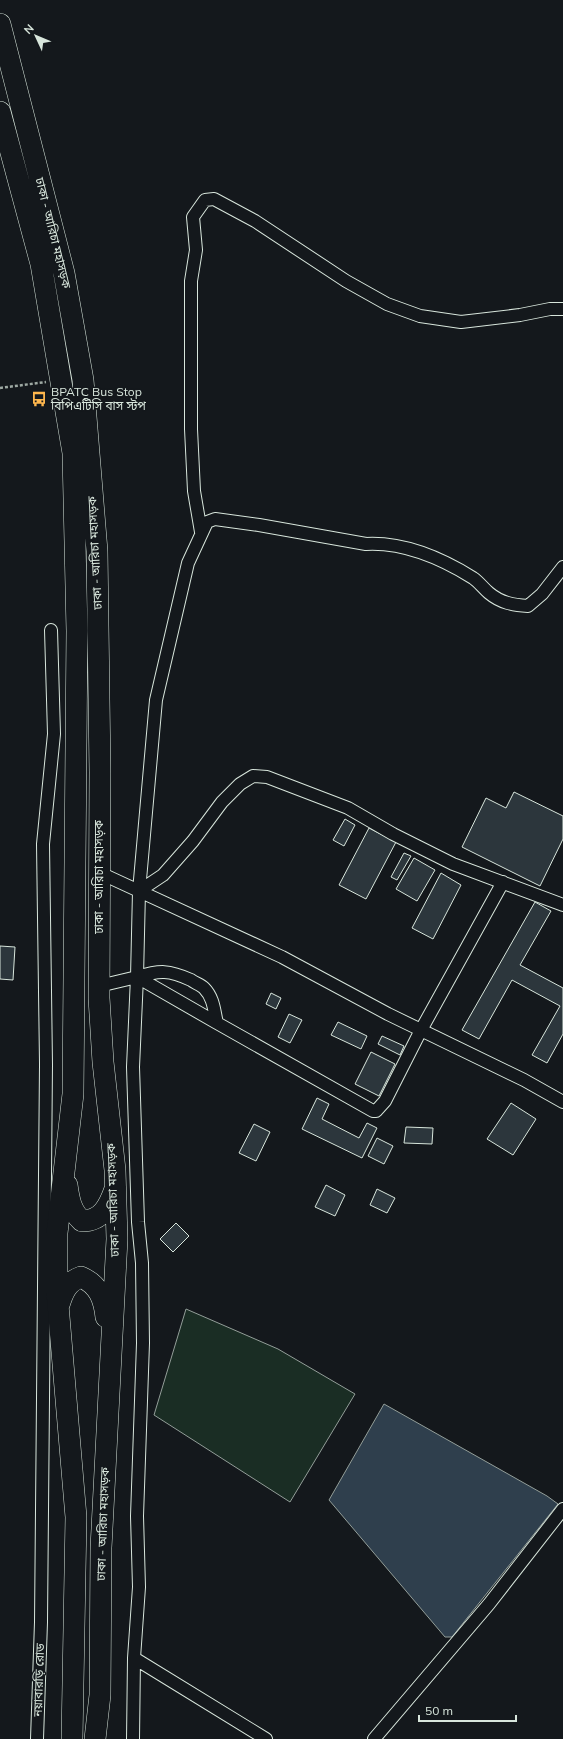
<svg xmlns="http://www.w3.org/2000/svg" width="563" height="1739" font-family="Mulish,'Noto Sans Bengali',sans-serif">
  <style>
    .green { fill: #1a2d24; stroke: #939e99 }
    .water { fill: #2f3f4d; stroke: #939e99 }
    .building { fill: #2c363c; stroke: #d8e6dc }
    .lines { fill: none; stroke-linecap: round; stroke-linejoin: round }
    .street-casing { stroke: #d8e6dc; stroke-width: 14 }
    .highway-casing { stroke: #d8e6dc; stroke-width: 22 }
    .path { stroke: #9da8a2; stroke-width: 2.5; stroke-dasharray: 3 2; stroke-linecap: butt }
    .street { stroke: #14181c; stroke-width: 12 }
    .highway { stroke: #14181c; stroke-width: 21 }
    .labels { text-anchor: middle; stroke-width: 3; stroke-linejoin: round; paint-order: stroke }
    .street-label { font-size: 12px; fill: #d8e6dc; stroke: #14181c }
    .poi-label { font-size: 12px; fill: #d8e6dc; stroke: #14181c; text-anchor: start }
  </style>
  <rect width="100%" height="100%" fill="#14181c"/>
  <!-- green -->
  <path class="green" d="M186 1309 278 1349 355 1394 290 1502 154 1415Z"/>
  <!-- water -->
  <path class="water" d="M384 1404 547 1496 558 1504 452 1637H445L329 1500Z"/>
  <!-- building -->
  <path class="building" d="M514 792 563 816V839L540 886 462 847 486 798 506 808Z
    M345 819 355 825 344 846 333 840Z
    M369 828 396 842 366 899 339 885Z
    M404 853 411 856 397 880 391 877Z
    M414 858 435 870 417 901 396 889Z
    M441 873 461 885 433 939 412 928Z
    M535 902 551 911 520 965 563 988V1034L547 1063 532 1055 560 1006 512 980 479 1039 462 1030Z
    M0 946 15 947 13 980 0 979Z
    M271 993 281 998 276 1009 266 1004Z
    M289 1014 302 1020 290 1043 278 1037Z
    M338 1022 367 1036 361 1049 331 1035Z
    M382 1036 404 1046 400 1055 378 1044Z
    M371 1052 395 1064 379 1096 355 1084Z
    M317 1098 329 1104 322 1119 359 1138 367 1123 377 1128 362 1158 302 1129Z
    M511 1103 536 1119 513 1155 487 1139Z
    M254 1124 270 1132 256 1161 239 1153Z
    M406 1127 433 1128 432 1144 404 1143Z
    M377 1138 393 1146 384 1164 368 1156Z
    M326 1185 345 1195 335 1216 315 1207Z
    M377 1189 395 1198 387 1213 370 1205Z
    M176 1223 189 1236 173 1252 160 1239Z"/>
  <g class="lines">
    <!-- street casing -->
    <g class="street-casing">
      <path id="street" d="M201 532 194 491 191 429V281L196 250 193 217 205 200 214 199 255 221 346 281 387 304 420 316 461 322 520 315 550 309H563
        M100 873 282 957 388 1014 524 1080 563 1102
        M139 891 163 875 193 841 222 802 240 784 253 776 267 777 348 808 393 834 453 864 563 905
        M137 977 139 891 156 700 188 563 207 522 215 519 259 525 366 544C404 542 441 558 473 578 479 582 483 588 489 593 501 603 513 605 528 606L542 594 563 567
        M137 977C160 970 169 970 191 980 195 983 201 985 204 988 214 998 214 1011 217 1023L373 1111H376L385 1101 421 1030 503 882
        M137 977 217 1023
        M99 986 137 977 133 1067 138 1222 142 1263 143 1343 137 1516 139 1587 134 1658 133 1739
        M134 1658 266 1739
        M37 1739 41 1622 46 1064 43 844 54 734 51 630
        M374 1739 489 1604 563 1509"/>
    </g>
    <!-- highway casing -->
    <g class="highway-casing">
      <path id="highway" d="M0 24 64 273 83 380 97 551 100 772 99 998 103 1062 115 1170 117 1239 101 1548 100 1695 95 1739
        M0 112 41 264 73 453 77 631 73 1094 57 1233V1293L76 1517 72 1739
        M67 1185C69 1200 71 1211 82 1221 102 1221 109 1206 115 1189
        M59 1305C63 1292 67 1282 81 1277 99 1285 104 1299 106 1317"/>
    </g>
    <!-- path -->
    <path class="path" d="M0 388 46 382"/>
    <!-- street -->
    <use href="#street" class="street"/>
    <!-- highway -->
    <use href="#highway" class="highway"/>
  </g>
  <!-- icons -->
  <defs>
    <g id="bus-bare" transform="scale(1.2)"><path d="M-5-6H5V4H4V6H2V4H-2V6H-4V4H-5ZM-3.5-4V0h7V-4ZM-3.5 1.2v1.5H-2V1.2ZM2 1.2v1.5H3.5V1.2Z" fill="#ffb74d" stroke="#14181c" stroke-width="2.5" paint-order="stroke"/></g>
  </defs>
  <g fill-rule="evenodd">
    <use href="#bus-bare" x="39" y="399"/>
  </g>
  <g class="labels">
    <!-- street labels -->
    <g class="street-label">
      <text transform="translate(53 233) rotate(76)" y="4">ঢাকা - আরিচা মহাসড়ক</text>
      <text transform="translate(95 553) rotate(-93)" y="4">ঢাকা - আরিচা মহাসড়ক</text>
      <text transform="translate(99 877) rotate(-90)" y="4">ঢাকা - আরিচা মহাসড়ক</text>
      <text transform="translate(113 1200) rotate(-92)" y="4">ঢাকা - আরিচা মহাসড়ক</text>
      <text transform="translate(103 1524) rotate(-88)" y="4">ঢাকা - আরিচা মহাসড়ক</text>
      <text transform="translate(39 1680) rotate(-88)" y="4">নয়াবারড়ি রোড</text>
    </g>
    <!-- poi labels -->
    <g class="poi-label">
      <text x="51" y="396">BPATC Bus Stop<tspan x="51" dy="14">বিপিএটিসি বাস স্টপ</tspan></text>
    </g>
  </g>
  <!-- north arrow -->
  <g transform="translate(36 36) rotate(314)" stroke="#14181c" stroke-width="3" paint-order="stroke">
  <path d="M0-3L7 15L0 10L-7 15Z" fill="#d8e6dc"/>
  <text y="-6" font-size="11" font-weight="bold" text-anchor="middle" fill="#d8e6dc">N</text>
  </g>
  <!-- scale -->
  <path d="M419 1715v6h97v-6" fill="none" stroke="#d8e6dc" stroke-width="2"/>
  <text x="425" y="1715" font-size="12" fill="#d8e6dc" stroke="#14181c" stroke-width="3" paint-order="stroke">50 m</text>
</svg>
